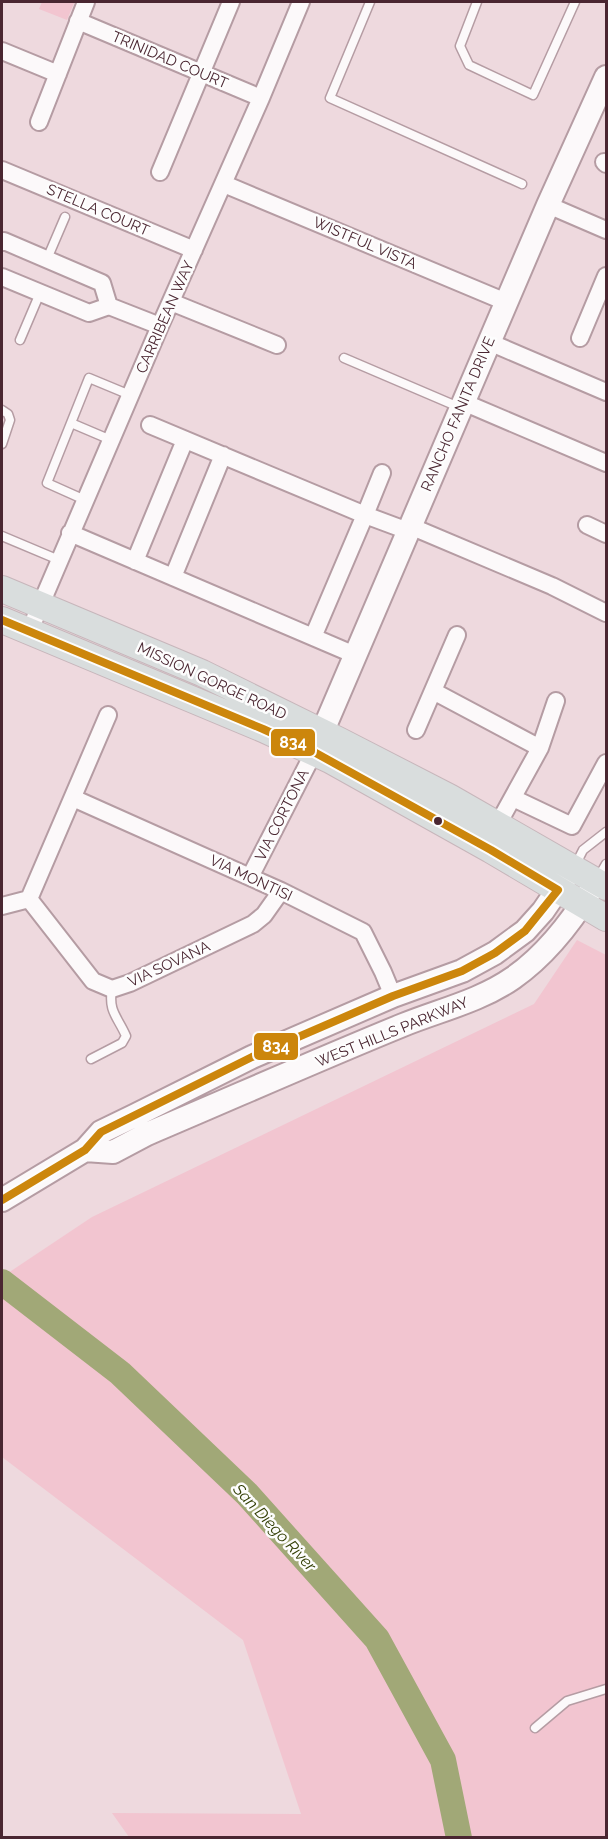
<svg xmlns="http://www.w3.org/2000/svg" width="608" height="1839" font-family="Raleway,sans-serif">
  <style>
    .green { fill: #f2c5d0 }
    .lines { fill: none; stroke-linecap: round; stroke-linejoin: round }
    .river { stroke: #a1a877; stroke-width: 26 }
    .lane-casing { stroke: #b59ca3; stroke-width: 11 }
    .street-casing { stroke: #b59ca3; stroke-width: 20 }
    .secondary-casing { stroke: #b59ca3; stroke-width: 26 }
    .primary-casing { stroke: #c7b6bb; stroke-width: 28 }
    .lane { stroke: #fcf9fa; stroke-width: 8 }
    .street { stroke: #fcf9fa; stroke-width: 16 }
    .secondary { stroke: #fcf9fa; stroke-width: 22 }
    .primary { stroke: #d9dddd; stroke-width: 26 }
    .bus-1-casing { stroke: #fdfdfd; stroke-width: 12 }
    .bus-1 { stroke: #cc860c; stroke-width: 8 }
    .bus-dot { fill: #4a2631; stroke: #fdfdfd; stroke-width: 2 }
    .labels { text-anchor: middle; stroke-width: 5; stroke-linejoin: round; paint-order: stroke }
    .street-label { font-size: 15px; fill: #4a2631; stroke: #fdfdfd }
    .water-label { font-size: 16px; font-style: italic; fill: #323e04; stroke: #fdfdfd }
    .line-badge { stroke: #fdfdfd; stroke-width: 2 }
    .badge-label { font-size: 16px; text-anchor: middle; font-weight: bold; fill: #fff }
  </style>
  <rect width="100%" height="100%" fill="#eed9de"/>
  <!-- green -->
  <path class="green" d="M42 2H71L74 3 67 20 39 9Z
    M577 940 606 955V1837H129L112 1813 301 1814 243 1640 2 1457V1277L92 1217 534 1004Z"/>
  <g class="lines">
    <!-- river -->
    <path class="river" d="M2 1282 120 1373 247 1494 377 1639 443 1760 459 1838"/>
    <!-- lane casing -->
    <g class="lane-casing">
      <path id="lane" d="M370 2 330 98 522 184
        M477 2 460 46 469 65 533 95 575 2
        M47 259 65 217
        M20 340 40 293
        M344 358 461 408
        M2 410 8 414 10 420 2 444
        M71 423 89 378 130 395
        M85 500 47 483 71 423 111 440
        M2 536 59 560
        M575 866 583 850 606 832
        M598 878 606 864
        M91 1059 122 1043 126 1036C118 1017 108 1012 112 989
        M535 1728 567 1701 606 1689"/>
    </g>
    <!-- street casing -->
    <g class="street-casing">
      <path id="street" d="M78 21 261 98
        M2 51 58 74
        M39 122 86 2
        M604 162 606 164
        M2 170 194 250
        M160 172 231 2
        M224 184 506 302
        M548 205 606 230
        M2 242 4 241 102 283 109 306
        M2 277 89 313 109 306 160 326
        M171 302 277 345
        M580 338 606 276
        M489 342 606 392
        M463 402 606 463
        M150 425 365 515 382 473
        M587 525 606 534
        M410 526 552 586 606 613
        M70 533 355 655
        M135 561 185 440
        M173 577 223 455
        M29 632 160 326 261 98 301 2
        M313 637 365 515 408 531
        M433 691 540 748
        M108 715 29 899 93 981 112 989 130 983 253 924 264 915 281 891
        M416 730 457 635
        M73 798 281 891 363 932 383 972 393 996
        M513 798 572 826 606 763
        M498 824 540 748 556 701
        M250 877 314 752
        M2 906 29 899"/>
    </g>
    <!-- secondary casing -->
    <g class="secondary-casing">
      <path id="secondary" d="M316 747 548 205 606 77
        M85 1150 113 1152 147 1134C232 1098 317 1060 403 1025 440 1010 480 1001 513 978 546 955 570 924 591 890
        M2 1200 85 1150 101 1132 134 1116 252 1057 393 996 462 971 495 953 525 931 543 911 567 876"/>
    </g>
    <!-- primary casing -->
    <g class="primary-casing">
      <path id="primary" d="M2 589 202 673 340 741 449 797 606 887
        M2 620 263 729 330 760 491 850 606 918"/>
    </g>
    <!-- lane -->
    <use href="#lane" class="lane"/>
    <!-- street -->
    <use href="#street" class="street"/>
    <!-- secondary -->
    <use href="#secondary" class="secondary"/>
    <!-- primary -->
    <use href="#primary" class="primary"/>
    <!-- bus-1 casing -->
    <g class="bus-1-casing">
      <path id="bus-1" d="M2 620 263 729 314 752 491 850 558 890 525 931 495 953 462 971 393 996 252 1057 101 1132 85 1150 2 1200"/>
    </g>
    <!-- bus-1 -->
    <use href="#bus-1" class="bus-1"/>
  </g>
  <!-- markers -->
  <circle class="bus-dot" cx="438" cy="821" r="5"/>
  <g class="labels">
    <!-- street labels -->
    <g class="street-label">
      <text transform="translate(170 60) rotate(23)" y="5">TRINIDAD COURT</text>
      <text transform="translate(98 210) rotate(23)" y="5">STELLA COURT</text>
      <text transform="translate(365 243) rotate(23)" y="5">WISTFUL VISTA</text>
      <text transform="translate(165 317) rotate(-66)" y="5">CARRIBEAN WAY</text>
      <text transform="translate(458 414) rotate(-67)" y="5">RANCHO FANITA DRIVE</text>
      <text transform="translate(212 681) rotate(25)" y="5">MISSION GORGE ROAD</text>
      <text transform="translate(282 815) rotate(-63)" y="5">VIA CORTONA</text>
      <text transform="translate(251 878) rotate(25)" y="5">VIA MONTISI</text>
      <text transform="translate(169 964) rotate(-25)" y="5">VIA SOVANA</text>
      <text transform="translate(392 1032) rotate(-22)" y="5">WEST HILLS PARKWAY</text>
    </g>
    <!-- water labels -->
    <g class="water-label">
      <text transform="translate(275 1527) rotate(47)" y="6">San Diego River</text>
    </g>
  </g>
  <g class="line-badge">
    <rect x="270" y="728" width="46" height="29" rx="6" fill="#cc860c"/>
    <rect x="253" y="1032" width="46" height="29" rx="6" fill="#cc860c"/>
  </g>
  <g class="badge-label">
    <text x="293" y="748">834</text>
    <text x="276" y="1052">834</text>
  </g>
  <!-- border -->
  <rect width="608" height="1839" fill="none" stroke="#4a2631" stroke-width="6"/>
</svg>
